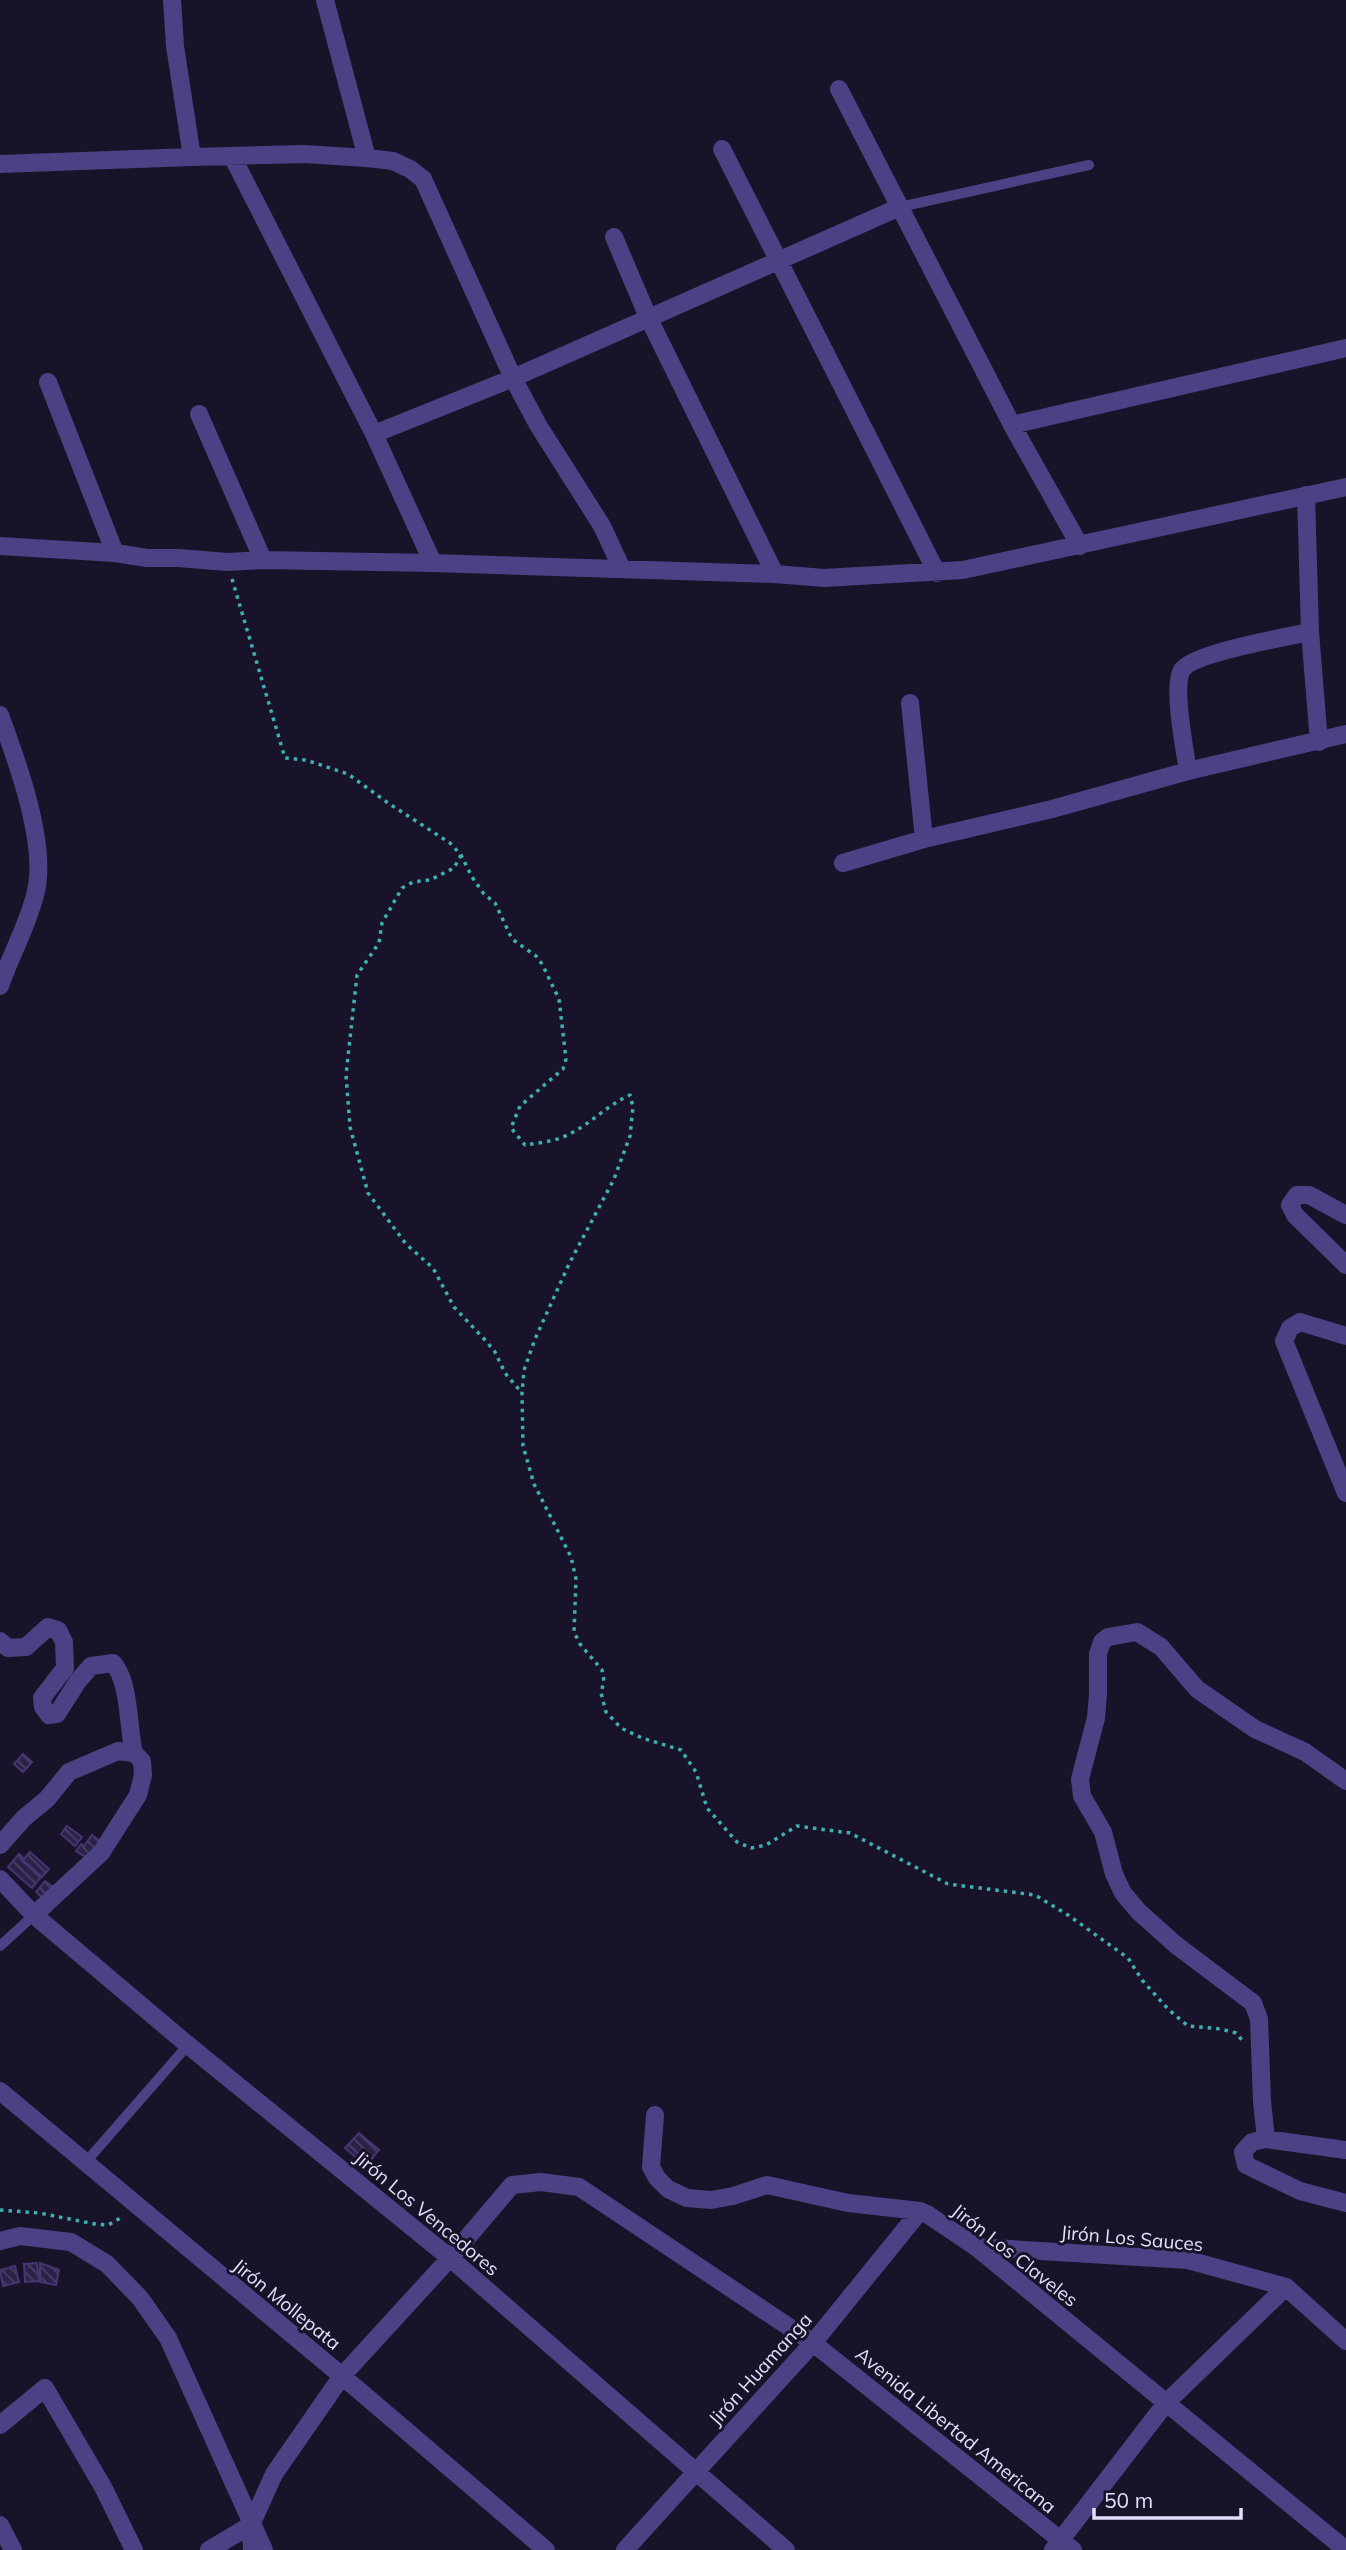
<svg xmlns="http://www.w3.org/2000/svg" width="1346" height="2550" font-family="Mulish,sans-serif">
  <style>
    .building { fill: url(#building-back-hatch); stroke: #463572; stroke-width: 2 }
    .lines { fill: none; stroke-linecap: round; stroke-linejoin: round }
    .path { stroke: #3cb0b2; stroke-width: 3.5; stroke-dasharray: 3.5 5; stroke-linecap: butt }
    .service { stroke: #4a4284; stroke-width: 10 }
    .minor { stroke: #4a4284; stroke-width: 18 }
    .tertiary { stroke: #4a4284; stroke-width: 18 }
    .labels { text-anchor: middle; stroke-width: 6; stroke-linejoin: round; paint-order: stroke }
    .street-label { font-size: 19px; fill: #e4defc; stroke: #191329 }
  </style>
  <defs>
    <pattern id="building-back-hatch" width="6" height="6" patternUnits="userSpaceOnUse" patternTransform="scale(1.75)"><rect width="6" height="6" fill="#2c2149"/><path d="M-1 5l2 2M0 0l6 6M5-1l2 2" fill="none" stroke="#4a4164"/></pattern>
  </defs>
  <rect width="100%" height="100%" fill="#191329"/>
  <!-- building -->
  <path class="building" d="M23 1754 32 1762 23 1772 14 1764Z
    M67 1826 82 1837 75 1846 61 1834Z
    M92 1835 102 1843 90 1860 76 1851 81 1844 84 1846Z
    M30 1852 49 1869 42 1877 23 1860Z
    M19 1854 23 1858 21 1860 41 1877 32 1888 8 1867Z
    M45 1881 56 1889 46 1901 36 1892Z
    M359 2133 379 2150 366 2166 345 2148Z
    M37 2263 39 2281 25 2282 24 2264Z
    M40 2263 59 2270 56 2285 40 2282Z
    M15 2266 19 2282 3 2286 0 2270Z"/>
  <g class="lines">
    <!-- path -->
    <path class="path" d="M232 579 285 758 306 760 348 774 388 803 450 843 461 855 472 877 484 894 495 903 512 939 536 956 542 964 559 999 566 1059 563 1069 520 1106 511 1128 525 1145C537 1143 551 1142 563 1137 588 1127 605 1106 630 1095L633 1107 630 1136 614 1179 569 1264 535 1339 524 1370 522 1393 523 1446 534 1484 571 1557 576 1579 574 1632 580 1644 602 1670 604 1681 601 1693 606 1712 621 1728 642 1738 681 1750 696 1772 707 1808 737 1842 751 1848 766 1845 797 1826 850 1833 948 1884 1035 1895 1068 1915 1128 1958 1142 1980 1168 2009 1188 2026 1221 2029 1236 2033 1242 2040
      M461 855 454 868 430 880 413 882 402 888 382 923 379 943 357 975 346 1075 350 1127 368 1193 406 1244 433 1268 454 1307 486 1341 495 1352 505 1373 522 1393
      M0 2210 39 2213 95 2224 108 2225 124 2216"/>
    <!-- service -->
    <path class="service" d="M900 207 1089 165
      M0 1946 34 1915
      M85 2163 188 2045"/>
    <!-- minor -->
    <path class="minor" d="M172 0 175 46 192 157 304 154 367 158 393 161 410 169 423 179 513 378 538 425 602 526 622 569
      M325 0 367 158
      M839 89 1012 425 1080 546
      M722 149 937 573
      M233 158 374 434 433 563
      M0 164 192 157
      M614 237 648 317 775 574
      M48 382 115 553
      M199 414 263 560
      M1012 425 1346 348
      M374 434 513 378 900 207
      M1306 495 1310 632 1319 742
      M0 546 115 553 147 558H179L227 562 263 560 433 563 775 574 824 578 963 570 1346 487
      M910 703 924 839
      M0 715C17 761 47 843 36 891 30 920 10 957 0 986
      M1188 771C1185 751 1172 686 1182 670 1193 653 1286 637 1310 632
      M843 863 924 839 1052 809 1188 771 1346 734
      M1346 1215 1309 1195H1297L1290 1205 1295 1215 1346 1265
      M1346 1336 1300 1322 1290 1328 1284 1341 1346 1493
      M0 1641 8 1648 26 1647 48 1627 58 1630 64 1642 65 1668 42 1698 43 1707 49 1715 57 1714 78 1681 91 1666 113 1663C130 1681 128 1729 134 1753
      M0 1845 24 1818 47 1799 69 1772 118 1751 134 1753 142 1761 143 1775 138 1795 101 1853 34 1915
      M0 1879 34 1915 188 2045 450 2258 786 2550
      M0 2091 342 2376 546 2550
      M655 2115 651 2167 657 2178 668 2189 687 2198 711 2200 733 2196 767 2185 848 2203 920 2211 927 2214 976 2247 1346 2550
      M1266 2139 1262 2101 1259 2019 1253 2003 1176 1945 1138 1911 1123 1893 1114 1874 1103 1832 1082 1796 1080 1779 1096 1718 1098 1694V1654L1102 1642 1108 1637 1137 1632 1161 1647 1197 1689 1255 1729 1305 1752 1346 1781
      M1346 2150 1266 2139 1252 2142 1243 2152 1246 2165 1300 2191 1346 2203
      M976 2247 1188 2260 1286 2287 1346 2341
      M0 2425 45 2388 103 2487 134 2550
      M0 2525 13 2550
      M251 2525 252 2550
      M209 2550 251 2525 274 2474 342 2376 450 2258 512 2185 541 2182 579 2187 813 2343 1073 2550
      M625 2550 813 2343 920 2211
      M1053 2550 1166 2403 1286 2287"/>
    <!-- tertiary -->
    <path class="tertiary" d="M0 2241 20 2236 71 2242 107 2264 140 2298 168 2338 264 2550"/>
  </g>
  <g class="labels">
    <!-- street labels -->
    <g class="street-label">
      <text transform="translate(427 2213) rotate(40)" y="7">Jirón Los Vencedores</text>
      <text transform="translate(1132 2238) rotate(5)" y="7">Jirón Los Sauces</text>
      <text transform="translate(1015 2255) rotate(38)" y="7">Jirón Los Claveles</text>
      <text transform="translate(287 2304) rotate(39)" y="7">Jirón Mollepata</text>
      <text transform="translate(760 2369) rotate(-48)" y="7">Jirón Huamanga</text>
      <text transform="translate(956 2430) rotate(39)" y="7">Avenida Libertad Americana</text>
    </g>
  </g>
  <!-- scale -->
  <path d="M1094 2508v10h147v-10" fill="none" stroke="#e4defc" stroke-width="3.5"/>
  <text x="1104" y="2508" font-size="21" fill="#e4defc" stroke="#191329" stroke-width="5" paint-order="stroke">50 m</text>
</svg>
